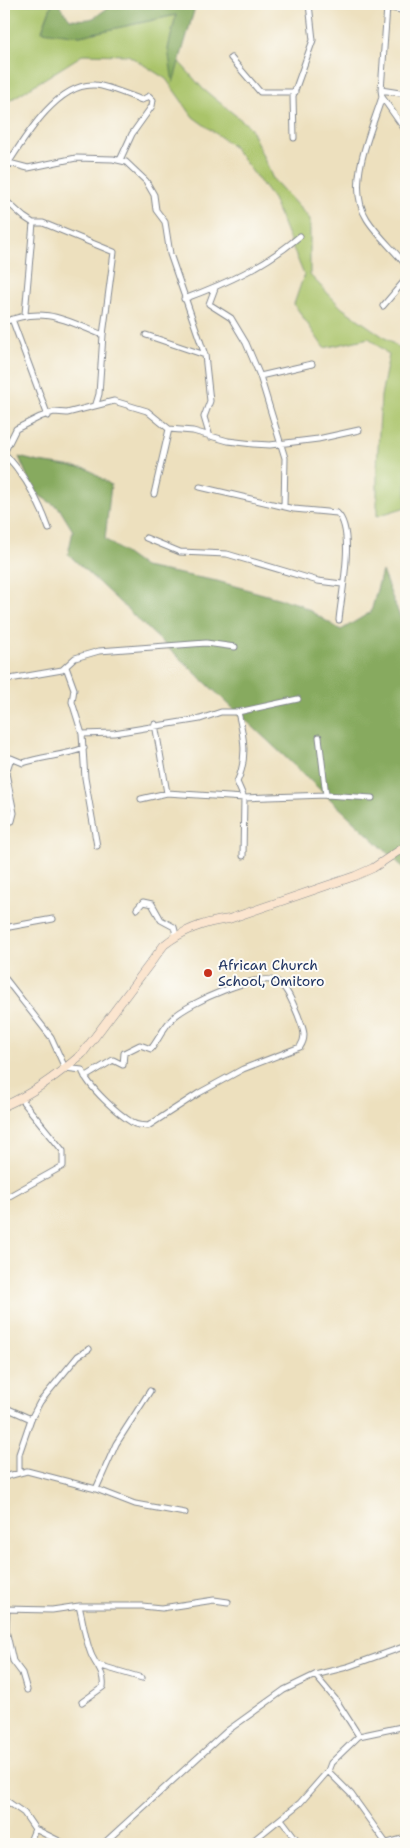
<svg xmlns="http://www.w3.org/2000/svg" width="410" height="1848" font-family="'Shantell Sans',sans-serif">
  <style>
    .green { fill: #aac46a; stroke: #627a64 }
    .forest { fill: #87aa5e; stroke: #516c5e }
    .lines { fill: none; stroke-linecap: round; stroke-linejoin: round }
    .street-casing { stroke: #84888e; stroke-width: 7 }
    .secondary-casing { stroke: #84888e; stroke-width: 9 }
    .street { stroke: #fff; stroke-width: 5 }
    .secondary { stroke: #fbe5cf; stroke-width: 8 }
    .poi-dot { fill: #c8321e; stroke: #fdfcf7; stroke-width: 2 }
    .labels { text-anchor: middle; stroke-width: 4; stroke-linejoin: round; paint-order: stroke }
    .poi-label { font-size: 14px; fill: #1b2f5e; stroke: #fdfcf7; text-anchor: start }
  </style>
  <rect width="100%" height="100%" fill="#fdfcf7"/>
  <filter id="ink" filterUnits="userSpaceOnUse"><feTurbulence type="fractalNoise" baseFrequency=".02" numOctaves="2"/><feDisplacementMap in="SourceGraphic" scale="10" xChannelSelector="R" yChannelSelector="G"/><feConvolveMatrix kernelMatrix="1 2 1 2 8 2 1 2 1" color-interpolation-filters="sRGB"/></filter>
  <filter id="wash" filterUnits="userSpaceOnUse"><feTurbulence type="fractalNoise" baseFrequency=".0096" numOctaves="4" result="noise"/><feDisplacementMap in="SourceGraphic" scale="20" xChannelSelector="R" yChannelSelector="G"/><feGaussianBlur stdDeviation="1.12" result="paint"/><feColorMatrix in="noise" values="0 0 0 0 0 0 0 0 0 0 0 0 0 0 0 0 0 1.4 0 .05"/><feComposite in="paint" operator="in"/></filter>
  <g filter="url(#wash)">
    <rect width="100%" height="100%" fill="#ede0be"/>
    <!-- green -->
    <path class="green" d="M4 4H52L42 30 80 36 176 15 168 49 203 89 250 127 273 179 310 219V275L342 308 398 347 406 344V507L377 516V466L381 396 389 355 369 338 324 348 294 304 304 275 273 199 233 146 193 117 166 79 128 55 84 54 4 104Z"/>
    <!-- forest -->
    <path class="forest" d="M52 4H58L70 19C102 21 91 16 114 5 125 0 143 5 154 8L157 4H196L173 83 168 49 176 15 80 36 42 31Z
      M19 457 39 462 88 469 111 485 105 539 144 567 217 581 299 604 341 630 371 612 382 571 406 632V870L68 554 73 531 59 508 34 492Z"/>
  </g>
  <g filter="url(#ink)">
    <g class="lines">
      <!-- street casing -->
      <g class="street-casing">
        <path id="street" d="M371 4 406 11
          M387 7 381 90 382 97C371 132 345 185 367 219 377 235 394 250 406 265
          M231 58 260 92H295
          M381 90 406 94
          M382 97 406 131
          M294 138 293 96 313 40 309 4
          M9 163 28 168 76 158 113 159 126 162 146 181 154 195 156 210 165 222 170 254 205 355 210 401 204 417 210 437
          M4 170C22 142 56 82 95 85 105 85 131 96 142 100L149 96 153 100 152 106 132 134 120 160
          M4 199 24 217 33 223H43L114 252 103 335 99 394 96 404
          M215 288 209 304 231 318 246 343 260 376 285 458 284 506
          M184 299C227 283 265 266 300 236
          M383 306 406 279
          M25 314 33 223
          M12 319 48 416
          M4 322C45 306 65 320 103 335
          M146 335 205 355
          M260 376 312 364
          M200 487 294 509 337 513C356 530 341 595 339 620
          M154 494 169 429
          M49 529C39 501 25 475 4 453L16 429 40 417 54 412 67 413 114 401 147 411 169 429 193 431 228 441 253 444 270 445 318 439 359 430
          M146 538 180 552 227 554 318 581 342 584
          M66 667 74 689 72 702 82 734 85 778 97 846
          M4 680 62 670 75 658 99 651 206 643 235 647
          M238 712C244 737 248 758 237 782L244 798 243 856
          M155 724 167 793
          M82 734 114 733 200 719 221 712H238L298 699
          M319 737 326 795
          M4 758H11L23 763C43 756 64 756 84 748
          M11 758 6 773 14 813 12 821
          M141 799 167 793 244 798 326 795 372 798
          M137 909 143 902 152 904 161 920 174 927 176 935
          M4 928 53 919
          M4 977 51 1037 65 1068 82 1070C88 1087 118 1114 133 1123 137 1126 143 1125 148 1126L199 1093 243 1069 300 1047C308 1035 302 1027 298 1015 293 1004 288 989 278 982 259 971 188 1003 173 1018 164 1026 159 1039 151 1049L140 1045 124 1053 123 1065 113 1060 85 1077
          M4 1199 63 1166V1151L20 1098
          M4 1407 31 1419
          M19 1472V1454L31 1419 40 1402 78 1356 89 1349
          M4 1477 27 1471 96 1489 135 1504 185 1513
          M96 1489 116 1444 150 1391
          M79 1606C83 1621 85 1639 91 1654 96 1666 105 1673 103 1687L82 1702
          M4 1609 52 1610 79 1606H142L162 1608 214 1600 228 1602
          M7 1609 6 1630 13 1661 22 1673 27 1690
          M98 1665 142 1678
          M315 1675 336 1700 359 1736
          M328 1771 351 1794 386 1843
          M4 1799 24 1813 35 1829 65 1844
          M281 1819 300 1844
          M29 1844 35 1829
          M103 1844 227 1731 284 1690 315 1675 347 1667 406 1646
          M249 1844 300 1803 328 1771 331 1763 359 1736 406 1726
          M384 1844 406 1838"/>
      </g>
      <!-- secondary casing -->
      <g class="secondary-casing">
        <path id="secondary" d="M4 1106C32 1094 59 1074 82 1054L164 945C184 929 205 922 229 919L355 876 373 868 406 846"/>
      </g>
      <!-- street -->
      <use href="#street" class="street"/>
      <!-- secondary -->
      <use href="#secondary" class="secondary"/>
    </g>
  </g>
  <!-- markers -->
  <circle class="poi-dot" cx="208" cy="973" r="5"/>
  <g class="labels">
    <!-- poi labels -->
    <g class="poi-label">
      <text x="218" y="970">African Church<tspan x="218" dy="16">School, Omitoro</tspan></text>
    </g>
  </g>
  <!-- margin -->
  <rect width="410" height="1848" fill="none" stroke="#fdfcf7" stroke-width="20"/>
</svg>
